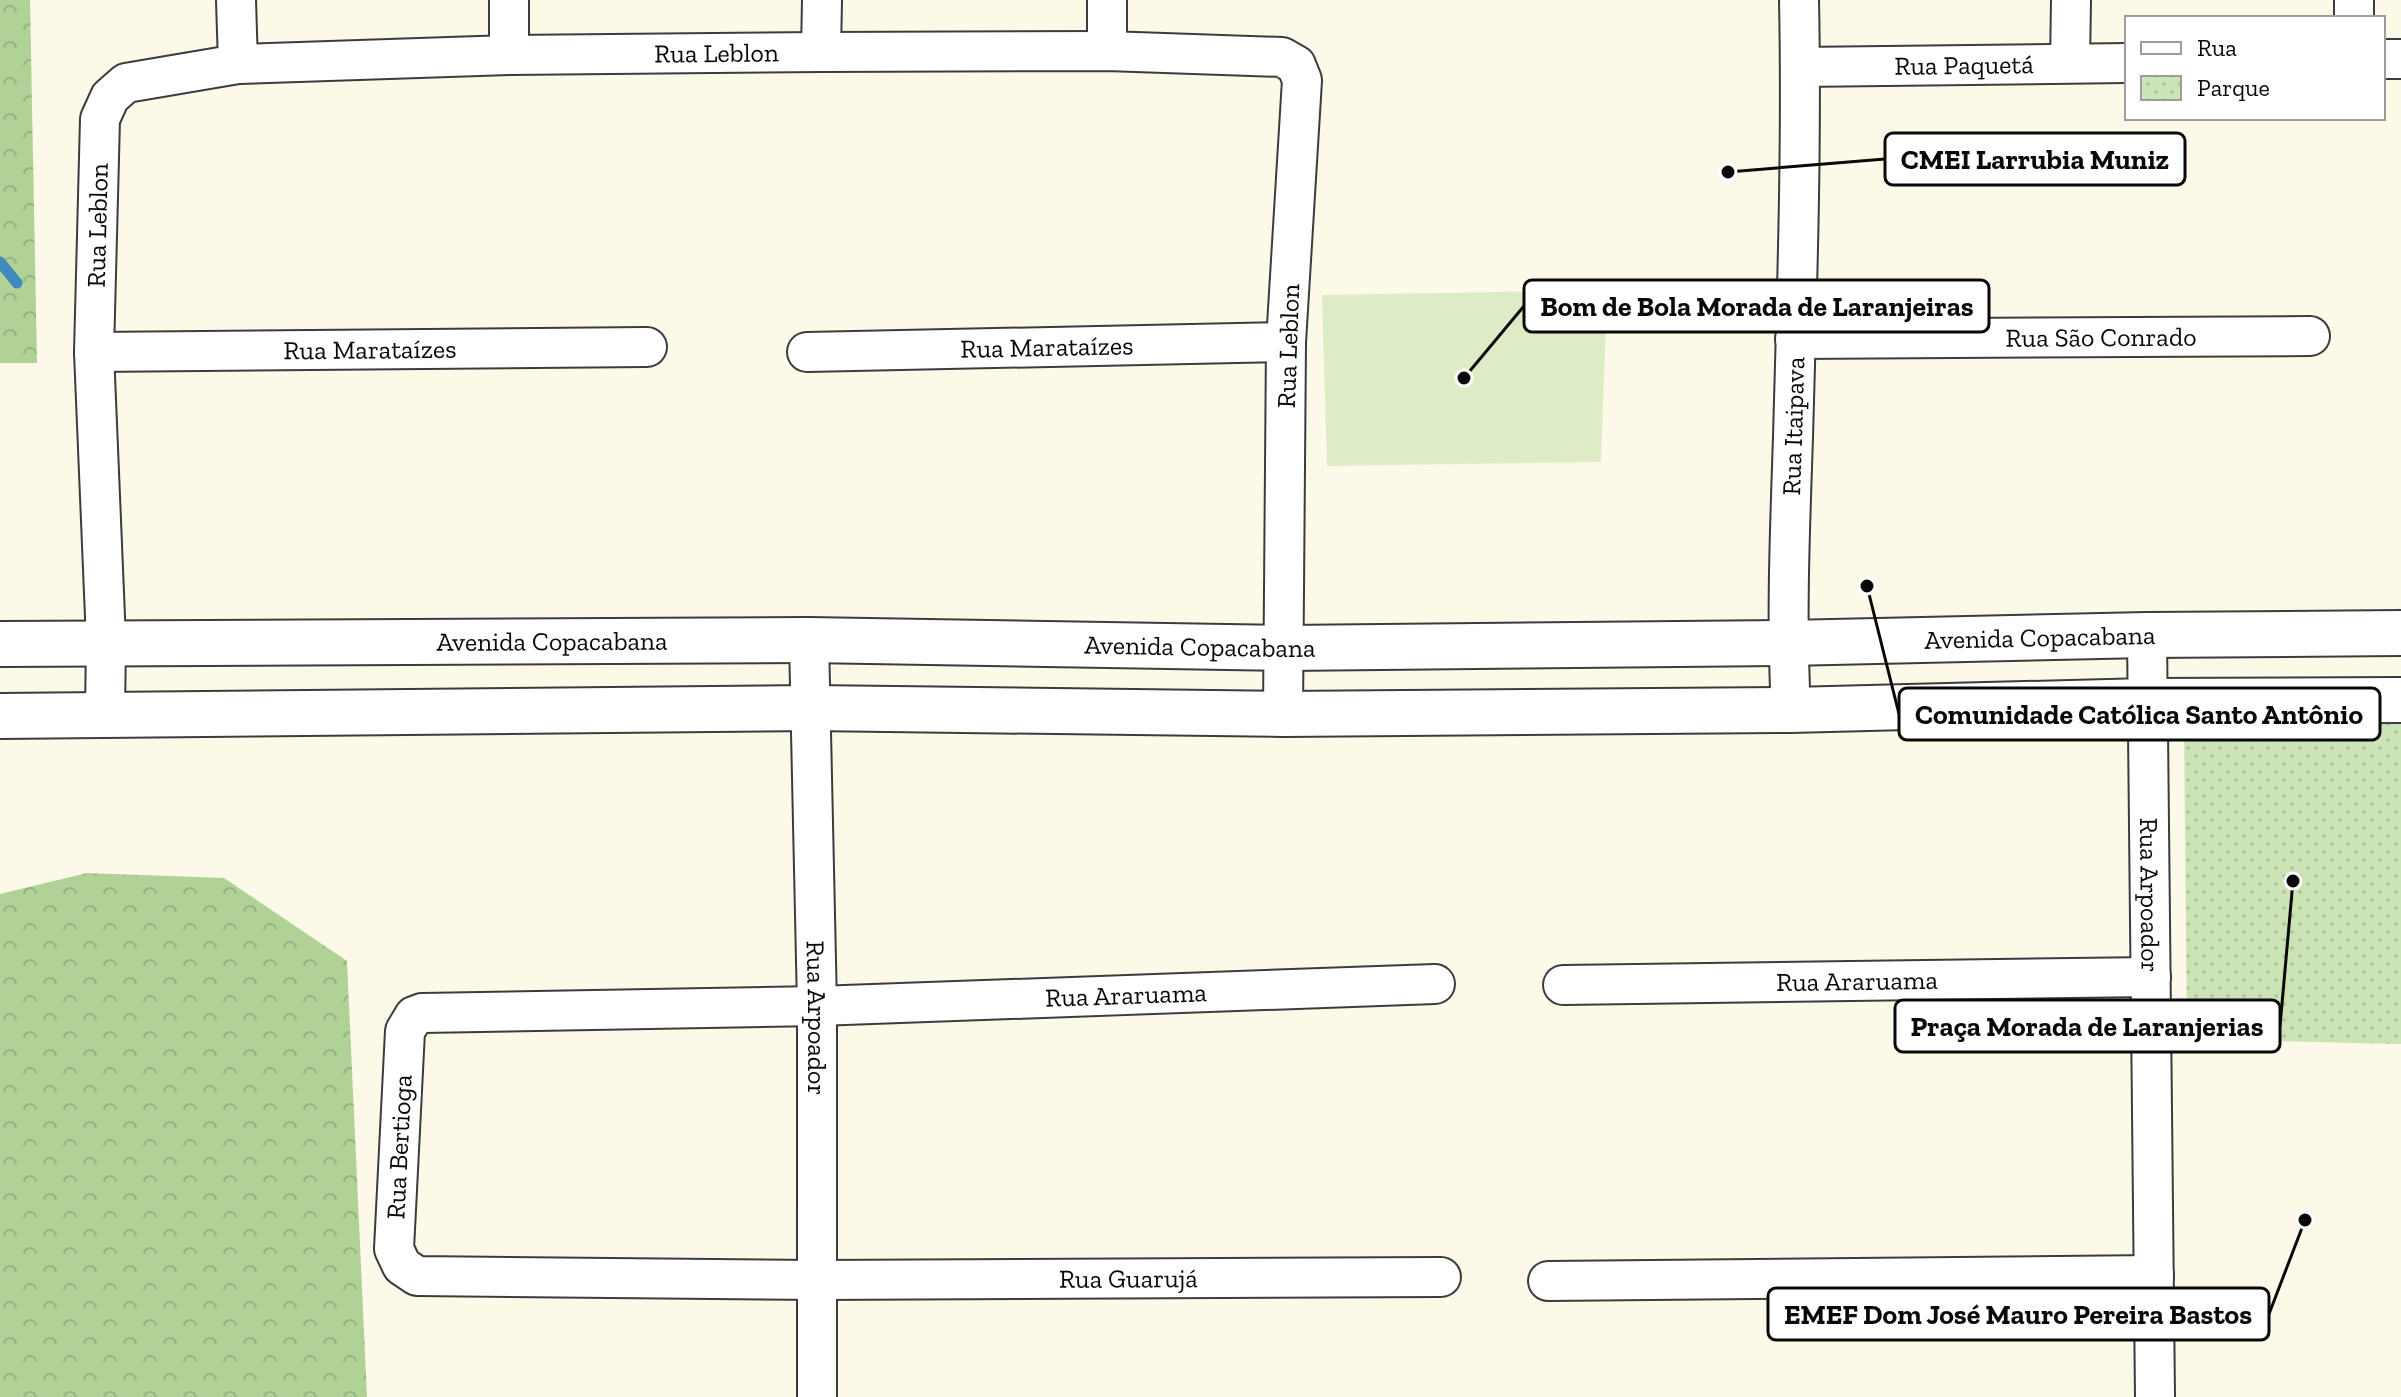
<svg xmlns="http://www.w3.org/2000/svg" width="2401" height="1397" font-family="'Zilla Slab',serif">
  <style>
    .forest { fill: url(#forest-crowns) }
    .park { fill: url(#park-dots) }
    .pitch { fill: #deebc7 }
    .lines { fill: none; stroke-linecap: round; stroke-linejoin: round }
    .stream { stroke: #3f89bf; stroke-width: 11 }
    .minor-casing { stroke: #3c3c3c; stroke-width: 42 }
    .tertiary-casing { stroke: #3c3c3c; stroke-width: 48 }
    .minor { stroke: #fff; stroke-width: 38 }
    .tertiary { stroke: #fff; stroke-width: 44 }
    .labels { text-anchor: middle; stroke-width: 8; stroke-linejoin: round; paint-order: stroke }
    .street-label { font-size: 26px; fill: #090909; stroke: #fff }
    .leader { fill: none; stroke: #090909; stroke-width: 3 }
    .callout-dot { fill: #090909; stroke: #fff; stroke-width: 3 }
    .callout { fill: #fff; stroke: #090909; stroke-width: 3 }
    .callout-label { font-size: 28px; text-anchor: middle; font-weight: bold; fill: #090909 }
  </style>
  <defs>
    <pattern id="forest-crowns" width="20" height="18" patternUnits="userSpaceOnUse" patternTransform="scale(2)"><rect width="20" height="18" fill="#b0d297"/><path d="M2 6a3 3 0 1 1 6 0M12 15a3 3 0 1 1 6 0" fill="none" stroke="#96b381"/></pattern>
    <pattern id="park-dots" width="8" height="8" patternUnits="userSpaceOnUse" patternTransform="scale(2)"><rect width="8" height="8" fill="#cce3b6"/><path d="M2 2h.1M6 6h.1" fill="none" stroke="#aec19b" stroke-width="1.8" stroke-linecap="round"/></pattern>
  </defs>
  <rect width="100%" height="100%" fill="#fdf9e8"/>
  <!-- forest -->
  <path class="forest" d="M0 0H30L37 363H0Z
    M87 873 224 878 347 961 367 1397H0V894Z"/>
  <!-- park -->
  <path class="park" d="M2184 722H2401V1044L2187 1039Z"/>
  <!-- pitch -->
  <path class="pitch" d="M1607 290 1601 462 1327 466 1322 295Z"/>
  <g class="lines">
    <!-- stream -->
    <path class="stream" d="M0 262 17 283"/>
    <!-- minor casing -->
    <g class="minor-casing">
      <g id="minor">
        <path d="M236 0 238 64"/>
        <path d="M2354 18V0"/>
        <path d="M1107 51V0"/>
        <path d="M821 52 822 0"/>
        <path d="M509 55V0"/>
        <path d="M2383 59H2401"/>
        <path d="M2070 63 2071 0"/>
        <path id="s1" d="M1800 67 2127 63"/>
        <path id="s2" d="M1795 339 2310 336"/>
        <path id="s3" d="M94 352 647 347"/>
        <path id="s4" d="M807 352 1286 342"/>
        <path id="s5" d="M2147 635 2155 1397"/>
        <path id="s6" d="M809 640 817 1006V1397"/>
        <path id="s7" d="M1791 710C1786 619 1790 528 1793 437 1797 291 1802 145 1799 0"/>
        <path id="s8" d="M105 713 106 641 94 352 100 119 110 97 126 83 238 64 509 55 821 52 1107 51 1282 57 1296 65 1302 80 1286 342 1283 714"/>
        <path id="s9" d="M1435 984 817 1006 422 1013 414 1016 405 1031 394 1249 402 1266 417 1276 817 1280 1441 1277"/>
        <path id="s10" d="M1563 985 2151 977"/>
        <path d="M1548 1281 2154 1275"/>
      </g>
    </g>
    <!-- tertiary casing -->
    <g class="tertiary-casing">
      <g id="tertiary">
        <path id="s11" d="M0 644 809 640 1285 648 1787 643 2147 635 2401 633"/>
        <path d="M0 716 812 708 1283 714 1791 710 2147 701 2401 700"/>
      </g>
    </g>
    <!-- minor -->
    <use href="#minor" class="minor"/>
    <!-- tertiary -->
    <use href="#tertiary" class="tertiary"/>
  </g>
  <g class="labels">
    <!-- street labels -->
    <g class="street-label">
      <text dy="9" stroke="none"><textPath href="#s8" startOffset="1232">Rua Leblon</textPath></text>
      <text dy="9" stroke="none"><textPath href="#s1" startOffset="164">Rua Paquetá</textPath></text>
      <text dy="9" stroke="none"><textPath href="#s8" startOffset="488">Rua Leblon</textPath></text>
      <text dy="9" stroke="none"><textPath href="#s2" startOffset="306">Rua São Conrado</textPath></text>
      <text transform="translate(1288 346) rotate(-88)" y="9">Rua Leblon</text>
      <text dy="9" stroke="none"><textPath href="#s4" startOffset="240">Rua Marataízes</textPath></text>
      <text dy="9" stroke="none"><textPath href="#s3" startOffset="276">Rua Marataízes</textPath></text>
      <text dy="9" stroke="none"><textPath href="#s7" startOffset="284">Rua Itaipava</textPath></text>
      <text dy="9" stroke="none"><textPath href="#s11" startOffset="2040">Avenida Copacabana</textPath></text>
      <text dy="9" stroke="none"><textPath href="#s11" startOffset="552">Avenida Copacabana</textPath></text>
      <text dy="9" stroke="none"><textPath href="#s11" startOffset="1200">Avenida Copacabana</textPath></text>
      <text dy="9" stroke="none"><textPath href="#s5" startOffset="260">Rua Arpoador</textPath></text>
      <text dy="9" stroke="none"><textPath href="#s10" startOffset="294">Rua Araruama</textPath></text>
      <text transform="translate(1126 995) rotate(-2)" y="9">Rua Araruama</text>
      <text dy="9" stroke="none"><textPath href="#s6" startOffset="378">Rua Arpoador</textPath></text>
      <text transform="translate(399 1147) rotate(-87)" y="9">Rua Bertioga</text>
      <text dy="9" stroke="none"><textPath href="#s9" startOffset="2006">Rua Guarujá</textPath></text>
    </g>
  </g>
  <!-- callouts -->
  <path class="leader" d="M1728 172L1885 159M1464 378L1524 306M1867 586L1899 714M2293 881L2280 1026M2305 1220L2269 1314"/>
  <g class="callout-dot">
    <circle cx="1728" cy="172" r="8"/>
    <circle cx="1464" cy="378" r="8"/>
    <circle cx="1867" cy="586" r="8"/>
    <circle cx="2293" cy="881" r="8"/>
    <circle cx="2305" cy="1220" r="8"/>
  </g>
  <g class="callout">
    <rect x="1885" y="133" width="300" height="52" rx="8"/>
    <rect x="1524" y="280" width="465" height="52" rx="8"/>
    <rect x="1899" y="688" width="481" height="52" rx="8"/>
    <rect x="1895" y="1000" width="385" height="52" rx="8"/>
    <rect x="1768" y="1288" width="501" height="52" rx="8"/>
  </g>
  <g class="callout-label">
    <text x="2035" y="169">CMEI Larrubia Muniz</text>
    <text x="1757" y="316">Bom de Bola Morada de Laranjeiras</text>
    <text x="2139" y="724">Comunidade Católica Santo Antônio</text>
    <text x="2087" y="1036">Praça Morada de Laranjerias</text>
    <text x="2018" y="1324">EMEF Dom José Mauro Pereira Bastos</text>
  </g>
  <!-- legend -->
  <rect x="2125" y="16" width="260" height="104" fill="#ffffff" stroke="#9d9d9d" stroke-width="2"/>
  <rect x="2141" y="42" width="40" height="12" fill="#ffffff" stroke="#9d9d9d" stroke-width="2"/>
  <text x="2197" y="56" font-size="24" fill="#090909">Rua</text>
  <rect x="2141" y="76" width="40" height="24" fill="url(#park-dots)" stroke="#9d9d9d" stroke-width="2"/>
  <text x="2197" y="96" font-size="24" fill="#090909">Parque</text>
</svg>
